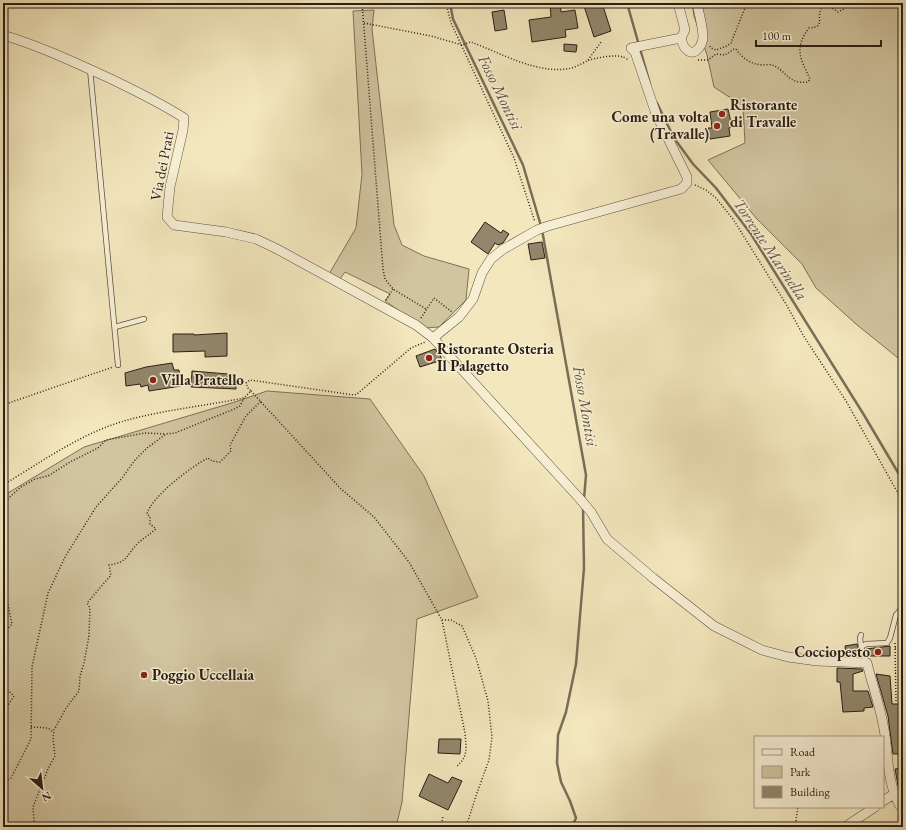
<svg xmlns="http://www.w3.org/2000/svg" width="906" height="830" font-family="'EB Garamond',serif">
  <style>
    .green { fill: #d1c5a0; stroke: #7d725a }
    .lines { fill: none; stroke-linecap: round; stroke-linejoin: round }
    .stream { stroke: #796e58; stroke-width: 2.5 }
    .building { fill: #92876c; stroke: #291e15 }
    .service-casing { stroke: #5c503f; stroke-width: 6 }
    .minor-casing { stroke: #5c503f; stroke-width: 10 }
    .path { stroke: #291e15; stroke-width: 1.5; stroke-dasharray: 1 2; stroke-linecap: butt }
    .service { stroke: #f7efd4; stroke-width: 4.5 }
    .minor { stroke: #f7efd4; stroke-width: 9 }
    .poi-dot { fill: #8f2418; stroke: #f7efd4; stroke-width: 1.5 }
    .labels { text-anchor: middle; stroke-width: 3; stroke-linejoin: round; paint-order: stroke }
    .poi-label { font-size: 15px; font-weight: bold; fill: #291e15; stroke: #f7efd4; text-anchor: start }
    .street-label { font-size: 15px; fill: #291e15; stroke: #f7efd4 }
    .water-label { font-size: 16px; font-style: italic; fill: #5e5341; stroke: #f7efd4 }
  </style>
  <rect width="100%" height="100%" fill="#f3e7bd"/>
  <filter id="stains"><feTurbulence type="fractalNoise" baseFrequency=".005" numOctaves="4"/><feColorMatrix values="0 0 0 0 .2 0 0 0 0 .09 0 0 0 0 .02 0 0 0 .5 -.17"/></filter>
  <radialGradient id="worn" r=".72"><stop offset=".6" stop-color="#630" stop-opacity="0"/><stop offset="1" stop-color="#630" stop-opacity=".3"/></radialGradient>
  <!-- green -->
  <path class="green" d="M692 3H903V362L856 324 816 288 802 264 757 219 708 160 745 143 743 106 714 87 707 55 694 16Z
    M374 10 372 29 394 225 402 245 424 256 469 269 466 300 439 327 425 328 385 301 390 294 345 272 340 279 329 274 356 228 362 174 353 11Z
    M267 391 370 399 424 476 478 597 417 619 402 802 396 827H3V496L84 447 235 402Z"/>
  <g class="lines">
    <!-- stream -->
    <path class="stream" d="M450 3 453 19 523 165 541 226
      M627 3 650 84
      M657 103 674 138 693 164 716 188 751 234 864 415 903 481
      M542 230 586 475 584 499
      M572 827 576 818 570 801 561 782 557 763 558 735 566 712 576 664 584 568 583 506"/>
  </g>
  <!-- building -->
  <path class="building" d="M550 3H560L561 12 575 10 578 28 565 30 566 37 532 42 529 20 551 17Z
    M583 3H602L611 31 594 37Z
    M504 10 507 29 495 31 492 12Z
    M564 44 577 45 576 52 564 51Z
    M728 109 732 127 729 128 730 136 710 139 708 128H712L710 112Z
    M485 222 501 233 503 230 509 234 503 243 498 245 495 243 488 254 471 242Z
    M542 242 545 258 531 260 528 244Z
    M227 333V356L205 357V351L173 352V334H194V335Z
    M435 349 440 355 442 360 420 367 416 356Z
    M172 363 174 370H179L181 386 149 391 148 385 141 387 140 384 126 386 125 373 146 367Z
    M192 371 228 374 227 377 236 378V389L191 387Z
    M857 644 861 657 846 656 845 646Z
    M890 646V656H869L866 649Z
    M837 668 862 669 863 671 853 674V691H868L873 707 864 708V711L843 712 840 682H837Z
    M876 674 890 676 892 704H903V754H893L888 716Z
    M439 739H461L460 754 438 753Z
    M902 768 903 772V798L898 785 895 769Z
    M429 774 448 783 452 777 462 781 448 810 419 796Z"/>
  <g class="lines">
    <!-- service casing -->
    <g class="service-casing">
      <path id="service" d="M90 69 118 365
        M115 327 144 319
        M861 647 860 638 861 635
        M867 663 861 647 866 644 887 643 890 638 896 615 903 607"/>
    </g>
    <!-- minor casing -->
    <g class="minor-casing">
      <path id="minor" d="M678 3 685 30 681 38C682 41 683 47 686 49 694 58 702 46 703 38 703 27 699 14 697 3
        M3 35C40 46 76 63 111 79 136 91 161 103 184 118L183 130 170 187 167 217 174 225 226 232 256 239 277 249 416 325 433 338 580 499 591 512 607 539 653 578 714 626 762 650 788 657 817 661 867 663C872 684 880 706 884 729 889 756 886 780 900 806
        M631 48 681 38
        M433 338 459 317 473 299 482 273 491 259 502 250 537 230 548 226 681 189 687 183V177L656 114 635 52 631 48
        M883 801 894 794
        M845 827 875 807"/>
    </g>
    <!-- path -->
    <path class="path" d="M362 3 383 269 385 279 393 289 426 309
      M446 3 451 23 514 158 535 222
      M364 23 431 36 462 45 471 42C501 53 534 73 567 69 574 68 581 64 587 61 594 58 616 54 623 57 624 57 627 59 628 60
      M710 46 711 48 716 50 727 46 731 43 747 3
      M588 60 601 42
      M698 60H708L716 54 725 55 734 49H736C743 59 751 64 762 65 765 65 769 64 772 65 785 69 788 85 808 82L810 79C800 58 794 48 809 28 826 27 816 19 821 9 822 8 824 6 826 4L838 12 844 9 845 3
      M695 185 706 190 716 198 733 219 786 304 803 335 846 401 903 502
      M386 300 393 289
      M421 318 434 298 452 312
      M251 391 340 488 374 517 409 562 442 620H451L462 626 476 658 488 701 492 737 489 760 477 793 466 827
      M3 405 113 367
      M3 485C41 462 82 433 124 421 163 410 204 406 244 398L251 391 248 388 246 383 250 380 354 395 357 394 411 348 425 342
      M3 503 21 487 35 479 48 476 70 462 98 448 106 440 145 433 166 434
      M3 581 12 624 5 632 3 641
      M442 620 465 733C466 748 469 756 456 767
      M895 643 896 701 903 700
      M895 648H903
      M3 654 7 668 3 680
      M895 673 903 674
      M3 686 14 696 5 710H3
      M31 727 48 728 53 732
      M3 783 11 778 31 739 32 667 48 593 65 557 96 507 122 478 135 460 147 448 166 434 175 433 232 410 240 406 244 398
      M20 827 25 826 34 821 33 807 48 769 55 756 53 738 54 730 66 708 79 691 80 676 84 663 89 636 90 608 87 603 111 575 109 565C129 562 126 555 138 543 144 538 150 534 156 529L150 524V517L147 514C151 497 192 466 208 458L212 461 220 462 231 451 230 445 246 416 261 401
      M27 827H41
      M441 827 443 816
      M795 827 798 807"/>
    <!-- service -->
    <use href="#service" class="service"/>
    <!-- minor -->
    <use href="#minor" class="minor"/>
  </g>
  <!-- markers -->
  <g class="poi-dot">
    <circle cx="722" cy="114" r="4"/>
    <circle cx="717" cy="126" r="4"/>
    <circle cx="429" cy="358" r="4"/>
    <circle cx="153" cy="380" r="4"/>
    <circle cx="878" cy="652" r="4"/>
    <circle cx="144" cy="675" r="4"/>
  </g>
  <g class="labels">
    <!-- poi labels -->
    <g class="poi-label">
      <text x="730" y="110">Ristorante<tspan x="730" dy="17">di Travalle</tspan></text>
      <text x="709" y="122" text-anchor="end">Come una volta<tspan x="709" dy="17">(Travalle)</tspan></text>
      <text x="437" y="354">Ristorante Osteria<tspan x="437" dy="17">Il Palagetto</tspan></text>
      <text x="161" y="385">Villa Pratello</text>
      <text x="870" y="657" text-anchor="end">Cocciopesto</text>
      <text x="152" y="680">Poggio Uccellaia</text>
    </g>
    <!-- street labels -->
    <g class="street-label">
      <text transform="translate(162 166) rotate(-79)" y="5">Via dei Prati</text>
    </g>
    <!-- water labels -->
    <g class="water-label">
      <text transform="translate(501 92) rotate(64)" y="6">Fosso Montisi</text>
      <text transform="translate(771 249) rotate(56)" y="6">Torrente Marinella</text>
      <text transform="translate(586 406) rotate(80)" y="6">Fosso Montisi</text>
    </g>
  </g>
  <!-- margin -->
  <rect width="906" height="830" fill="none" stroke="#f3e7bd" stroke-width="16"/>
  <rect x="4" y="4" width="898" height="822" fill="none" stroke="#291e15" stroke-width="2"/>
  <rect x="8" y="8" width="890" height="814" fill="none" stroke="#291e15"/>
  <!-- legend -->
  <rect x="754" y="736" width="130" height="72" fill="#f7efd4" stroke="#a59b88"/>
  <rect x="762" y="749" width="20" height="6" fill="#f7efd4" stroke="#a59b88"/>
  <text x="790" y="756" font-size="12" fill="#291e15">Road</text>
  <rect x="762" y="766" width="20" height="12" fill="#d1c5a0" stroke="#a59b88"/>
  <text x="790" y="776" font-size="12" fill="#291e15">Park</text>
  <rect x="762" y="786" width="20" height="12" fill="#92876c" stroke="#a59b88"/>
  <text x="790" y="796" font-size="12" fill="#291e15">Building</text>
  <!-- north arrow -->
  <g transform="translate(42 788) rotate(152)" stroke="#f7efd4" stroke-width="3" paint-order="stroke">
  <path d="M0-3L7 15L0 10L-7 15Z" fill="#291e15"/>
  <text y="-6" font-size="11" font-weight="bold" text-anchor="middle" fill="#291e15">N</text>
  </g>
  <!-- scale -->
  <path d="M756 40v6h125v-6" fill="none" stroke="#291e15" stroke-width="2"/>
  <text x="762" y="40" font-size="12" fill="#291e15" stroke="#f7efd4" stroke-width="3" paint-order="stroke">100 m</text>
  <rect width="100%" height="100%" filter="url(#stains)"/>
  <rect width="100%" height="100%" fill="url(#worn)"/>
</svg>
